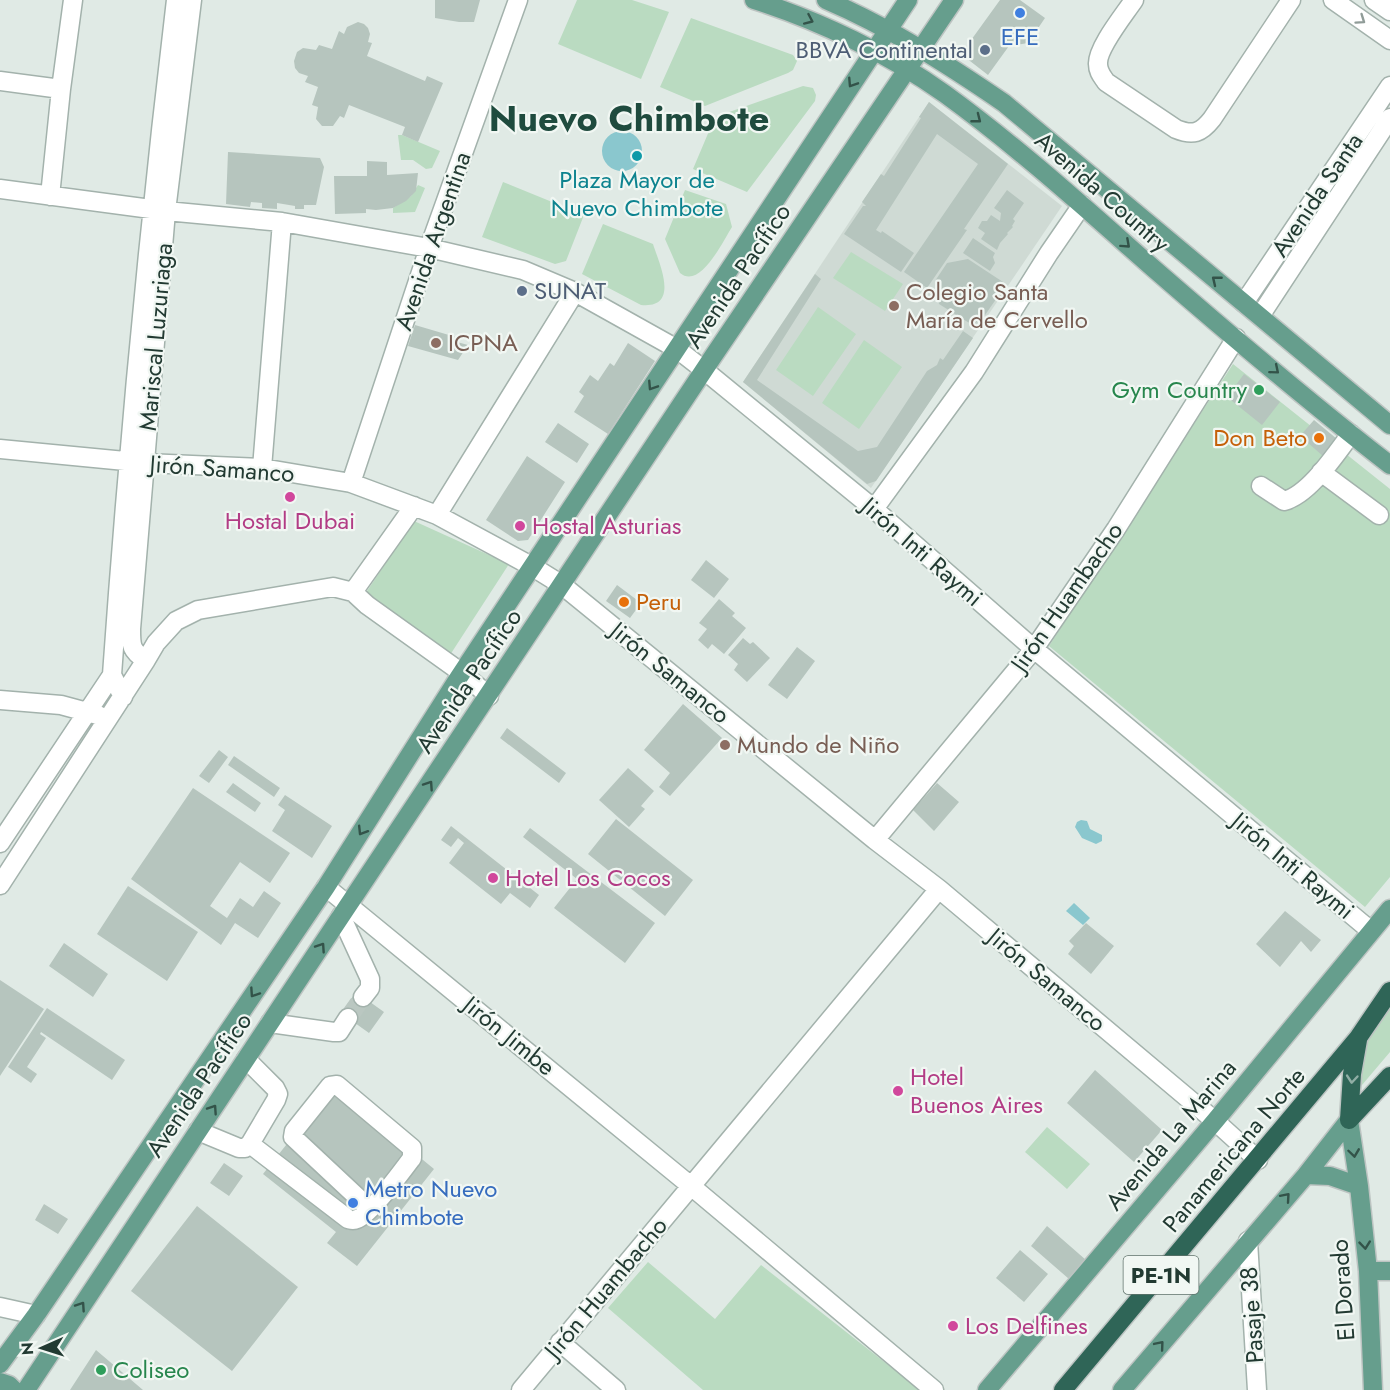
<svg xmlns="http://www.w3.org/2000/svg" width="1390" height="1390" font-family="Jost,sans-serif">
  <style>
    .built { fill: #cfdad4 }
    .green { fill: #badbc1 }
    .water { fill: #8ac7ce }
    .building { fill: #b6c5be }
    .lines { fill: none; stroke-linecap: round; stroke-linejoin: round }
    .minor-tunnel { stroke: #bac7c1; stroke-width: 18; stroke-dasharray: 18 9; stroke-linecap: butt }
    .minor-casing { stroke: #a3b2ac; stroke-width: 21 }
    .major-casing { stroke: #bdc4c2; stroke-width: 21 }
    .highway-casing { stroke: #bdc4c2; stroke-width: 21 }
    .minor { stroke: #fff; stroke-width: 18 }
    .major { stroke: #669e8d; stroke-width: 18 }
    .highway { stroke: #2f6557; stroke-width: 18 }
    .oneway { stroke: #335349 }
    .oneway2 { stroke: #909c98 }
    .oneway3 { stroke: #90aea5 }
    .shop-dot { fill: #3f7fe0; stroke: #f1f7f3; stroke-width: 2 }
    .service-dot { fill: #5c6f8a; stroke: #f1f7f3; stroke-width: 2 }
    .culture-dot { fill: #0f9aa8; stroke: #f1f7f3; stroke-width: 2 }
    .education-dot { fill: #8d6e63; stroke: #f1f7f3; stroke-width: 2 }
    .leisure-dot { fill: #2e9e5b; stroke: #f1f7f3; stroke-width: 2 }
    .food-dot { fill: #e8710a; stroke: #f1f7f3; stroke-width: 2 }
    .hotel-dot { fill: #d1479c; stroke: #f1f7f3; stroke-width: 2 }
    .labels { text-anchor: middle; stroke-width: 4.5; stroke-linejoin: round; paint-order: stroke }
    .shield { fill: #f1f7f3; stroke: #60736c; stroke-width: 1.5 }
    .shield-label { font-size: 22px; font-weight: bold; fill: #223a32 }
    .shop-label { font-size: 24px; fill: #366cbe; stroke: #f1f7f3 }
    .service-label { font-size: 24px; fill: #4e5e75; stroke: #f1f7f3; text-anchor: end }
    .culture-label { font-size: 24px; fill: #0d838f; stroke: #f1f7f3 }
    .street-label { font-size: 24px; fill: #223a32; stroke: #f1f7f3 }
    .education-label { font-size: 24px; fill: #785e54; stroke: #f1f7f3; text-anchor: start }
    .leisure-label { font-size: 24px; fill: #27864d; stroke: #f1f7f3; text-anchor: end }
    .food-label { font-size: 24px; fill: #c56008; stroke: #f1f7f3; text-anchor: end }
    .hotel-label { font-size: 24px; fill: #b23c85; stroke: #f1f7f3; text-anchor: start }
    .town-label { font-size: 36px; font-weight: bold; fill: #1f4b3e; stroke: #f1f7f3 }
  </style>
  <rect width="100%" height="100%" fill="#e0eae5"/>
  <!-- built -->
  <path class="built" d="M929 102 1062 206 871 488 743 382Z"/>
  <!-- green -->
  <path class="green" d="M577 0H632L669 12 641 79 558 44Z
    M691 18 793 55 797 61 793 70 788 73 705 106 660 87Z
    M803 86 813 88 816 95 815 101 747 192 693 169 715 117Z
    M398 135H402L440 151 432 168 426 169 413 160H401Z
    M503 182 584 215 566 261 555 264 482 237Z
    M418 185 425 188 415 212 393 213V208L411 196Z
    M685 190 726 204 732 227C723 241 700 290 680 273L665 239Z
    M603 224 653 244C659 263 681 309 641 305L582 274Z
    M851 252 903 284 885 311 833 278Z
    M818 307 856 334 813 396 776 370Z
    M864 340 902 367 859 429 822 403Z
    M1233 364 1390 489V877L1365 907 1049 646Z
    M414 521 509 564 450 655 363 597Z
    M1390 1009V1052L1362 1085 1359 1087 1368 1035Z
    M1047 1127 1090 1164 1067 1189 1025 1152Z
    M648 1262 715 1319 761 1265 920 1390H703L608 1308Z"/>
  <!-- water -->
  <path class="water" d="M602 151a20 20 0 1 1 40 0a20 20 0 1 1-40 0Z
    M1081 820 1087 821 1090 829 1102 835V841L1096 844 1082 838 1075 827 1077 822Z
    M1074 903 1090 918 1083 925 1066 911Z"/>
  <!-- building -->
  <path class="building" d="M435 0H480L474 22H459L435 18Z
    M1000 0H1020L1045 18 1028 43 1009 46 988 75 961 54Z
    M358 22 364 24 368 28 370 34 368 42 372 43 367 56 425 81 427 76 443 83 418 142 402 135 405 127 349 105 344 118 340 116 333 126H322L316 119 318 107 312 105 318 87 305 82 308 76 299 73 295 68 294 61 297 52 303 48 316 50 319 45 332 49 339 31 344 34 347 27Z
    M929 102 1008 164 964 229 967 230 927 288 904 272 978 164 937 134 876 230 881 233 882 231 914 253 901 272 844 234 863 206H866L862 202 881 174 884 176 921 118 919 117Z
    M228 152 320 158 324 167 316 205H304V209H295V206L277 203V209L262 208V203L251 202 250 207 226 204Z
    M367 161 387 162V175L418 173 416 191 406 201 393 208 376 210 366 209V213L335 214 334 176H367Z
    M1007 190 1024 203 1013 219 1015 221 1012 226 1013 227 1007 233 1008 234 1000 243 997 250 981 239 985 233 978 228 982 221H987L991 215 1000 221 1001 213 994 208Z
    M973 238 995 253 993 257 995 263 990 271 963 253Z
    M968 259 1003 282 998 290 1001 292 983 318 980 317 974 326 939 304 935 281 947 263Z
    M815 274 821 279 757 380 858 451 877 447 927 371 937 365 940 358 943 360 963 331 973 338 876 481 867 484 743 382Z
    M415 325 459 338 457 342 468 345 458 360 408 346Z
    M628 343 655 361 608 434 574 412 584 396 579 392 590 375 598 381 610 363 614 366Z
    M1244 374 1280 402 1262 425 1227 397Z
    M1314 420 1337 439 1323 456 1300 436Z
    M558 423 589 444 577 463 545 442Z
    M527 456 565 482 528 540 518 541 486 520Z
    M706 560 729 579 714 598 691 580Z
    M617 585 641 603 630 618 606 601Z
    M719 599 735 613 732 616 746 628 724 654 712 644 708 649 698 640 707 629 699 623Z
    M743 638 750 644 753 642 770 658 747 682 734 670 738 664 728 655Z
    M797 647 815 661 787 699 768 685Z
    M683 704 722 738 670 796 659 787 670 773 644 750Z
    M507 728 566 773 559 783 500 738Z
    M219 750 228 757 209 783 199 776Z
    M234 756 280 788 274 797 228 765Z
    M628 768 654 791 641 806 645 809 629 827 599 800Z
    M233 783 261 803 255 812 226 792Z
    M937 783 959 802 934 831 913 810Z
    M193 788 290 853 270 883 240 862 210 906 227 918 240 898 253 907 264 891 281 903 258 938 235 923 221 945 131 879Z
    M285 795 332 826 312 858 272 831 285 810 278 805Z
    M616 819 693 880 665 916 588 854Z
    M451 826 539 895 530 908 510 893 501 904 449 863 464 843 458 838 451 847 441 840Z
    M530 828 655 923 625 963 554 908 577 879 523 837Z
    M128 886 198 932 167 981 97 934Z
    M1285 911 1321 940 1311 952 1301 941 1280 967 1256 944Z
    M1086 923 1114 946 1091 974 1068 954 1074 946 1069 941Z
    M64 943 108 974 93 997 49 966Z
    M0 980 44 1009 0 1076Z
    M356 992 384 1012 369 1033 341 1013Z
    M47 1008 125 1060 112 1080 41 1032 40 1034 46 1038 27 1067 37 1074 31 1083 8 1067Z
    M1095 1070 1162 1130 1134 1162 1067 1103Z
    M333 1086 434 1169 357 1266 327 1243 336 1232 263 1174Z
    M224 1163 243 1176 229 1196 210 1183Z
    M44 1204 68 1219 58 1234 35 1220Z
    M197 1206 298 1287 232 1371 131 1291Z
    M1047 1226 1086 1260 1069 1279 1031 1246Z
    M1020 1250 1048 1274 1024 1302 996 1278Z
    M96 1350 143 1390H70Z"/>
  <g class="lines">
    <!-- minor-tunnel -->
    <path class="minor-tunnel" d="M348 1018 363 997"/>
    <!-- minor casing -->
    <g class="minor-casing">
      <path id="minor" d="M1134 0C1124 15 1097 48 1098 64 1098 72 1102 76 1106 82L1176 129C1193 136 1201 133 1212 119L1291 0
        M1333 0 1390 40
        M1374 0 1390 11
        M0 81 61 89
        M0 189 166 211 282 222 429 248 523 270 575 292 677 349 704 370 874 509 1034 649 1371 931
        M50 196 61 89 73 0
        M1244 303 1390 86
        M1260 316 1390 118
        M0 449 146 463 262 468 351 483 437 515 533 567 562 585 875 840 939 889 1215 1121 1258 1160
        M262 468 282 222
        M1321 472 1379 515
        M351 483 429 248 518 0
        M1261 486 1284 501C1309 495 1335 455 1351 434
        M874 509 974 372 1049 253 1082 205
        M437 515 575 292
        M353 592 414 506
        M146 660 156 643 176 621 198 610 333 587 353 592 367 605 462 673 489 696
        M123 697 112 675C128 449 149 225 176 0
        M0 700 61 705 98 715
        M875 840 1034 649 1116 529 1236 338
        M0 843 112 675
        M0 885 146 660C131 651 131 646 131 629L166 211 192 0
        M326 887 691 1186 934 1390
        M341 916 370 979V988L363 997
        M270 1023 334 1032H339L348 1018
        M198 1131 239 1148H245L250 1144 276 1100 278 1094 275 1088 246 1059
        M250 1144 348 1219C352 1220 353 1221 357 1219 369 1216 403 1170 412 1158V1148L337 1085 330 1086 294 1131 293 1137 370 1209
        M1248 1241 1257 1390
        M0 1307 36 1315
        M560 1342 616 1390
        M521 1390 939 889"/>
    </g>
    <!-- major casing -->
    <g class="major-casing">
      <path id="major" d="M754 0C820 21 889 54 945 94 1018 147 1085 208 1153 268 1230 335 1309 402 1390 465
        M826 0C889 27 947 64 1004 103L1390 425
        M1349 1120 1359 1186 1368 1271 1373 1390
        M1306 1175 1330 1176 1359 1186
        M1368 1271H1390
        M0 1364 36 1315 326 887 459 677 908 0
        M0 1382 9 1385 14 1390
        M26 1390 712 358 954 0
        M987 1390 1215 1121 1390 909
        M1122 1390 1306 1175 1349 1120"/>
    </g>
    <!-- highway casing -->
    <g class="highway-casing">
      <path id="highway" d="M1349 1120 1352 1074 1358 1040
        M1349 1120 1390 1076
        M1063 1390 1358 1038 1390 991"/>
    </g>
    <!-- minor -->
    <use href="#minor" class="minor"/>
    <!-- major -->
    <use href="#major" class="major"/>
    <!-- highway -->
    <use href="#highway" class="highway"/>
  </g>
  <!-- one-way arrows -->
  <defs><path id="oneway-chevron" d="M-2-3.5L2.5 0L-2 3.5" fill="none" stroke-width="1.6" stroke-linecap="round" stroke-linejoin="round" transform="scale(1.5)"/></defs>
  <g class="oneway">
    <use href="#oneway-chevron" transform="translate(809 20) rotate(24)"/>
    <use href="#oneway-chevron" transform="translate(852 83) rotate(123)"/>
    <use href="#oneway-chevron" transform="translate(977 119) rotate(38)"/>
    <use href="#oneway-chevron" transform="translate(1126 244) rotate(42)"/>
    <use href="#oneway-chevron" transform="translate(1216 280) rotate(-141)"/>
    <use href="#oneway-chevron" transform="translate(1275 370) rotate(40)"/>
    <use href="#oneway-chevron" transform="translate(652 386) rotate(123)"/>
    <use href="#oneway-chevron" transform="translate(429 785) rotate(-56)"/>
    <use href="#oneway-chevron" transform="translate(362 831) rotate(122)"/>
    <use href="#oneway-chevron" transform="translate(321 947) rotate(-56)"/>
    <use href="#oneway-chevron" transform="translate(254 993) rotate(124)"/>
    <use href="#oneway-chevron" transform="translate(213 1109) rotate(-56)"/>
    <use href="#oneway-chevron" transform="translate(1354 1153) rotate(82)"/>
    <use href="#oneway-chevron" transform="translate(1286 1197) rotate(-49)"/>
    <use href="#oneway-chevron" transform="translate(1365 1245) rotate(84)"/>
    <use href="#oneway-chevron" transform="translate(81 1306) rotate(-56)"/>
    <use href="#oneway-chevron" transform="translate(1160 1345) rotate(-50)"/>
  </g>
  <use class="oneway2" href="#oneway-chevron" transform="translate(1361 20) rotate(35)"/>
  <use class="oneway3" href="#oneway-chevron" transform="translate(1352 1079) rotate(95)"/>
  <!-- markers -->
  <g class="shop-dot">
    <circle cx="1020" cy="13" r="6"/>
    <circle cx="353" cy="1203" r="6"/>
  </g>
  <g class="service-dot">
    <circle cx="985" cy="50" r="6"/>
    <circle cx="522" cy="291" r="6"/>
  </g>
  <circle class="culture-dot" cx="637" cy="156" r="6"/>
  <g class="education-dot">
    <circle cx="894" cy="306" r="6"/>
    <circle cx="436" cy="343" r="6"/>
    <circle cx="725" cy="745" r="6"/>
  </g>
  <g class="leisure-dot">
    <circle cx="1259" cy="390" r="6"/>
    <circle cx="101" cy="1370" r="6"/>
  </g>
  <g class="food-dot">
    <circle cx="1319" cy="438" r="6"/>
    <circle cx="624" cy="602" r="6"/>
  </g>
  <g class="hotel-dot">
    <circle cx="290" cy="497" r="6"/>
    <circle cx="520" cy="526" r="6"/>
    <circle cx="493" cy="878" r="6"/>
    <circle cx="898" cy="1091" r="6"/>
    <circle cx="953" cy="1326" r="6"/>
  </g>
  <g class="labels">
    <!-- shield labels -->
    <rect class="shield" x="1123.5" y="1256" width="75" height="38" rx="4.5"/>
    <g class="shield-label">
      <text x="1161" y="1283">PE-1N</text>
    </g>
    <!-- shop labels -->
    <g class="shop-label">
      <text x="1020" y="45">EFE</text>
      <text x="365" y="1197" text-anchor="start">Metro Nuevo<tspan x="365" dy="28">Chimbote</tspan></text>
    </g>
    <!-- service labels -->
    <g class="service-label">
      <text x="973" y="58">BBVA Continental</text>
      <text x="534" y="299" text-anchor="start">SUNAT</text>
    </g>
    <!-- culture labels -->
    <g class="culture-label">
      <text x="637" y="188">Plaza Mayor de<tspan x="637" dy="28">Nuevo Chimbote</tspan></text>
    </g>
    <!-- street labels -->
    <g class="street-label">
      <text transform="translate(1102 192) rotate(41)" y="8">Avenida Country</text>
      <text transform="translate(1317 195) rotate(-56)" y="8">Avenida Santa</text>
      <text transform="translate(433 241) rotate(-71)" y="8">Avenida Argentina</text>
      <text transform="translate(738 276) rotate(-56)" y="8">Avenida Pacífico</text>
      <text transform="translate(156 337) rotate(-85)" y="8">Mariscal Luzuriaga</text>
      <text transform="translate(222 469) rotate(4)" y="8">Jirón Samanco</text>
      <text transform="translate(922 552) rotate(41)" y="8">Jirón Inti Raymi</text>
      <text transform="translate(1067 597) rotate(-55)" y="8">Jirón Huambacho</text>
      <text transform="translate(670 673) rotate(39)" y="8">Jirón Samanco</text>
      <text transform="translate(469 681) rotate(-56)" y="8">Avenida Pacífico</text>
      <text transform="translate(1293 866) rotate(40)" y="8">Jirón Inti Raymi</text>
      <text transform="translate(1047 980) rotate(40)" y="8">Jirón Samanco</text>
      <text transform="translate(509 1036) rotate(39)" y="8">Jirón Jimbe</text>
      <text transform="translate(199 1085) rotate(-56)" y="8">Avenida Pacífico</text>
      <text transform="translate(1171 1135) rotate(-50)" y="8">Avenida La Marina</text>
      <text transform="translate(1234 1150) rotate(-50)" y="8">Panamericana Norte</text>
      <text transform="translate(606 1288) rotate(-50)" y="8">Jirón Huambacho</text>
      <text transform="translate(1343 1290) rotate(-94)" y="8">El Dorado</text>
      <text transform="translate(1252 1315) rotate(-94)" y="8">Pasaje 38</text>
    </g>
    <!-- education labels -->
    <g class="education-label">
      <text x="906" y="300">Colegio Santa<tspan x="906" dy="28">María de Cervello</tspan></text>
      <text x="448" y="351">ICPNA</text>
      <text x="737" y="753">Mundo de Niño</text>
    </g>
    <!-- leisure labels -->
    <g class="leisure-label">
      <text x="1247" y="398">Gym Country</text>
      <text x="113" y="1378" text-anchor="start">Coliseo</text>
    </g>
    <!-- food labels -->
    <g class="food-label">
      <text x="1307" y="446">Don Beto</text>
      <text x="636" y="610" text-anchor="start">Peru</text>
    </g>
    <!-- hotel labels -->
    <g class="hotel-label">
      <text x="290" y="529" text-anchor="middle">Hostal Dubai</text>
      <text x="532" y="534">Hostal Asturias</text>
      <text x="505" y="886">Hotel Los Cocos</text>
      <text x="910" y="1085">Hotel<tspan x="910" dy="28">Buenos Aires</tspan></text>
      <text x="965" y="1334">Los Delfines</text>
    </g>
    <!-- town labels -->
    <g class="town-label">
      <text x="629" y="131">Nuevo Chimbote</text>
    </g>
  </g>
  <!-- north arrow -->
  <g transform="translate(42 1348) rotate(267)" stroke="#f1f7f3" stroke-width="4.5" paint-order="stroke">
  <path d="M0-4.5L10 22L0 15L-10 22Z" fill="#223a32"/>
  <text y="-9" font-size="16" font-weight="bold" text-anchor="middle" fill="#223a32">N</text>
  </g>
</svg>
